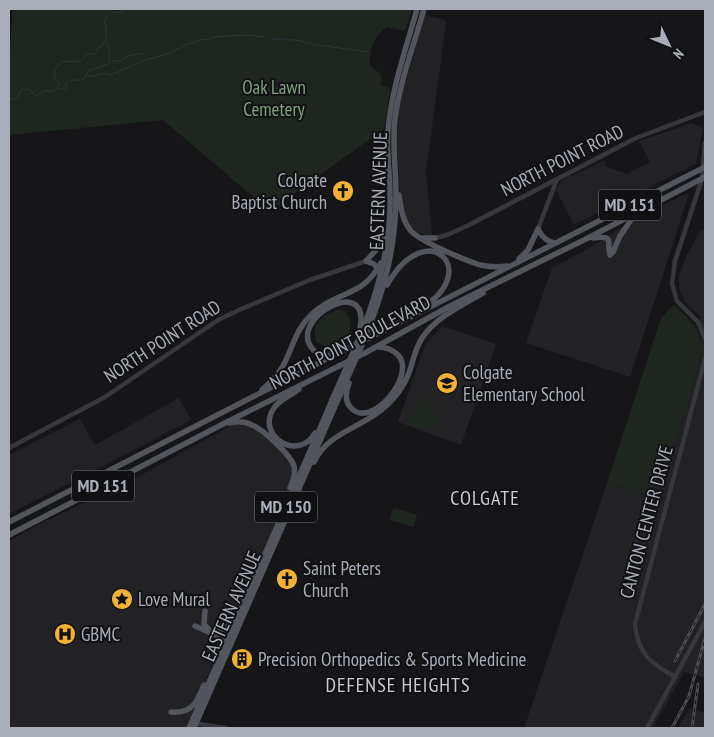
<svg xmlns="http://www.w3.org/2000/svg" width="714" height="737" font-family="'PT Sans Narrow',sans-serif">
  <style>
    .built { fill: #222225 }
    .green { fill: #1e261f }
    .lines { fill: none; stroke-linecap: round; stroke-linejoin: round }
    .stream { stroke: #2c353c; stroke-width: 1 }
    .minor { stroke: #37383d; stroke-width: 4.5 }
    .major { stroke: #53555c; stroke-width: 5.5 }
    .rail-casing { stroke: #4a4c52; stroke-width: 3 }
    .rail { stroke: #111113; stroke-width: 1; stroke-dasharray: 4; stroke-linecap: butt }
    .major-bridge { stroke: #53555c; stroke-width: 5.5 }
    .labels { text-anchor: middle; stroke-width: 4; stroke-linejoin: round; paint-order: stroke }
    .shield { fill: #111113; stroke: #7b7e86; stroke-width: 1 }
    .shield-label { font-size: 18px; font-weight: bold; fill: #a8adb8 }
    .park-label { font-size: 19px; fill: #7fa381; stroke: #111113 }
    .street-label { font-size: 19px; fill: #a8adb8; stroke: #111113 }
    .poi-label { font-size: 19px; fill: #a8adb8; stroke: #111113; text-anchor: start }
    .neighbourhood-label { font-size: 20px; letter-spacing: 1px; fill: #c9ccd4; stroke: #111113 }
  </style>
  <rect width="100%" height="100%" fill="#161618"/>
  <!-- built -->
  <path class="built" d="M425 15 444 20 446 23 426 172 432 236 418 233 410 225 406 217 400 193 397 150 399 106Z
    M692 123 703 128 696 164 574 225 556 190 562 180 605 160V166L627 174 650 162 639 141Z
    M685 194H689L630 377 526 343 552 268 598 243 626 224Z
    M701 230 705 232V678L684 672 653 728H524L607 483 658 498 698 370 701 352V337L698 329 700 316 685 302 679 288V275L686 257Z
    M442 326 496 344 461 445 398 422 425 345Z
    M179 398 191 420 82 477 9 514V455L80 419 95 445Z
    M234 424H246L258 431 289 460 293 470 292 480 269 541 223 640 186 728H9V541L39 524 125 484Z
    M689 708 705 713V728H678Z"/>
  <!-- green -->
  <path class="green" d="M13 9H412L405 31 387 27C373 38 369 48 370 66L381 74V85L390 88 384 129 270 211 163 120 9 135V63Z
    M675 305C700 332 705 333 698 370L658 498 607 483 661 318 670 308Z
    M341 309C360 320 348 351 328 347 324 346 320 343 316 342 316 338 314 333 315 329 317 319 332 311 341 309Z
    M420 398C435 403 439 413 438 428L420 429 411 425 410 422Z
    M395 508 417 515 413 527 389 520 393 509Z"/>
  <g class="lines">
    <!-- stream -->
    <path class="stream" d="M113 13 122 12 127 9
      M106 38V26L104 23 107 16
      M270 38 277 40 280 38C286 41 287 39 293 40 300 40 305 43 311 43L315 46 319 45 367 52
      M111 61H120L128 56 142 53
      M85 76 88 71 108 64C112 58 109 49 107 42
      M58 87 59 84C52 74 53 71 61 62 73 59 80 67 87 54H95L99 47 105 43 106 39
      M58 88 66 90V83L74 80H82L86 76H94L101 73 111 75 143 61 170 53 185 45 201 40 209 39 214 37 248 35 264 37
      M9 99H17L21 90 29 89 36 96 46 90 51 92 57 88"/>
    <!-- minor -->
    <path class="minor" d="M705 143 702 179 675 261 672 283 677 301 698 322 705 338
      M538 229 557 179
      M435 238 447 235 467 226 636 138 705 112
      M9 448 105 397 218 320 239 310 310 280 366 261
      M676 677C652 665 637 653 635 624L705 359
      M193 723 226 728
      M647 728 705 622"/>
    <!-- major -->
    <path class="major" d="M399 195C401 208 402 220 411 231 421 242 465 260 480 265 489 267 498 267 507 266
      M538 229C542 237 546 241 555 243
      M422 238H435
      M593 238C616 235 606 242 610 255
      M610 255 613 252 620 236 633 217
      M519 259 528 250 538 229
      M366 261 379 247 386 233
      M366 261 374 264 379 271
      M387 285C426 216 481 268 425 306
      M373 336 705 167
      M365 353 450 306 588 238 705 177
      M331 355C323 357 315 354 311 347 290 317 371 274 360 328
      M349 383C346 391 344 401 351 408 371 430 417 375 398 355 392 349 386 347 378 347
      M299 389C291 396 280 399 274 408 255 435 298 463 315 433
      M262 390C271 382 281 372 286 360 294 343 297 328 312 314 338 290 362 298 381 263
      M229 423C237 421 245 421 252 425 262 429 291 455 294 466 296 473 293 481 290 488
      M314 462C328 432 362 428 385 407 395 398 404 386 409 373 413 361 415 349 422 338 437 316 462 306 483 293
      M9 522 346 349
      M9 535 225 423 339 366
      M205 611 204 624 211 632 224 629 234 618
      M195 626 220 637 226 646
      M171 712C192 714 197 702 204 685
      M189 728C235 625 280 522 324 419 343 372 368 326 380 276 387 249 391 221 390 193 390 172 386 152 388 131 391 90 406 49 417 9
      M194 728 362 345C383 295 396 250 396 195 396 169 392 144 395 119 400 81 414 45 424 9"/>
    <!-- rail casing -->
    <g class="rail-casing">
      <path id="rail" d="M675 661 705 604
        M672 728 689 696 705 638
        M692 728 698 684"/>
    </g>
    <!-- rail -->
    <use href="#rail" class="rail"/>
    <!-- major-bridge -->
    <path class="major-bridge" d="M346 349 373 336
      M339 366 365 353"/>
  </g>
  <!-- icons -->
  <defs>
    <g id="church-disc" transform="scale(1.125)"><circle r="9.5" fill="#f2b134" stroke="#111113"/><path d="M-1.2-6h2.4v3.5h3.3v2.4h-3.3V6h-2.4V-.1h-3.3v-2.4h3.3Z" fill="#111"/></g>
    <g id="school-disc" transform="scale(1.125)"><circle r="9.5" fill="#f2b134" stroke="#111113"/><path d="M0-5L7-2L0 1L-7-2ZM-4 1L0 2.5L4 1V4Q0 6-4 4Z" fill="#111"/></g>
    <g id="sight-disc" transform="scale(1.125)"><circle r="9.5" fill="#f2b134" stroke="#111113"/><path d="M0-6L1.8-2.2L6-1.7L2.9 1.2L3.7 5.4L0 3.3L-3.7 5.4L-2.9 1.2L-6-1.7L-1.8-2.2Z" fill="#111"/></g>
    <g id="hospital-disc" transform="scale(1.125)"><circle r="9.5" fill="#f2b134" stroke="#111113"/><path d="M-5-5h3v3.5h4V-5h3V5h-3V1.5h-4V5h-3Z" fill="#111"/></g>
    <g id="building-disc" transform="scale(1.125)"><circle r="9.5" fill="#f2b134" stroke="#111113"/><path d="M-4-6H4V6H1V3H-1V6H-4ZM-2.5-4.3h1.7v1.8h-1.7ZM.8-4.3h1.7v1.8H.8ZM-2.5-1h1.7V.8h-1.7ZM.8-1h1.7V.8H.8Z" fill="#111"/></g>
  </defs>
  <g fill-rule="evenodd">
    <use href="#church-disc" x="343" y="191"/>
    <use href="#school-disc" x="447" y="383"/>
    <use href="#church-disc" x="287" y="579"/>
    <use href="#sight-disc" x="122" y="599"/>
    <use href="#hospital-disc" x="65" y="634"/>
    <use href="#building-disc" x="242" y="659"/>
  </g>
  <g class="labels">
    <!-- shield labels -->
    <g class="shield">
      <rect x="599" y="189.5" width="62" height="31" rx="4"/>
      <rect x="72" y="470.5" width="62" height="31" rx="4"/>
      <rect x="255" y="491.5" width="62" height="31" rx="4"/>
    </g>
    <g class="shield-label">
      <text x="630" y="211">MD 151</text>
      <text x="103" y="492">MD 151</text>
      <text x="286" y="513">MD 150</text>
    </g>
    <!-- park labels -->
    <g class="park-label">
      <text x="274" y="94">Oak Lawn<tspan x="274" dy="22">Cemetery</tspan></text>
    </g>
    <!-- street labels -->
    <g class="street-label">
      <text transform="translate(562 160) rotate(-27)" y="7">NORTH POINT ROAD</text>
      <text transform="translate(378 191) rotate(-88)" y="7">EASTERN AVENUE</text>
      <text transform="translate(162 341) rotate(-33)" y="7">NORTH POINT ROAD</text>
      <text transform="translate(350 342) rotate(-28)" y="7">NORTH POINT BOULEVARD</text>
      <text transform="translate(646 522) rotate(-75)" y="7">CANTON CENTER DRIVE</text>
      <text transform="translate(231 606) rotate(-66)" y="7">EASTERN AVENUE</text>
    </g>
    <!-- poi labels -->
    <g class="poi-label">
      <text x="327" y="187" text-anchor="end">Colgate<tspan x="327" dy="22">Baptist Church</tspan></text>
      <text x="463" y="379">Colgate<tspan x="463" dy="22">Elementary School</tspan></text>
      <text x="303" y="575">Saint Peters<tspan x="303" dy="22">Church</tspan></text>
      <text x="138" y="606">Love Mural</text>
      <text x="81" y="641">GBMC</text>
      <text x="258" y="666">Precision Orthopedics &amp; Sports Medicine</text>
    </g>
    <!-- neighbourhood labels -->
    <g class="neighbourhood-label">
      <text x="485" y="505">COLGATE</text>
      <text x="398" y="692">DEFENSE HEIGHTS</text>
    </g>
  </g>
  <!-- border -->
  <rect width="714" height="737" fill="none" stroke="#a8adb8" stroke-width="20"/>
  <!-- north arrow -->
  <g transform="translate(669 45) rotate(133)" stroke="#111113" stroke-width="4" paint-order="stroke">
  <path d="M0-4L9 19L0 12L-9 19Z" fill="#a8adb8"/>
  <text y="-8" font-size="14" font-weight="bold" text-anchor="middle" fill="#a8adb8">N</text>
  </g>
</svg>
